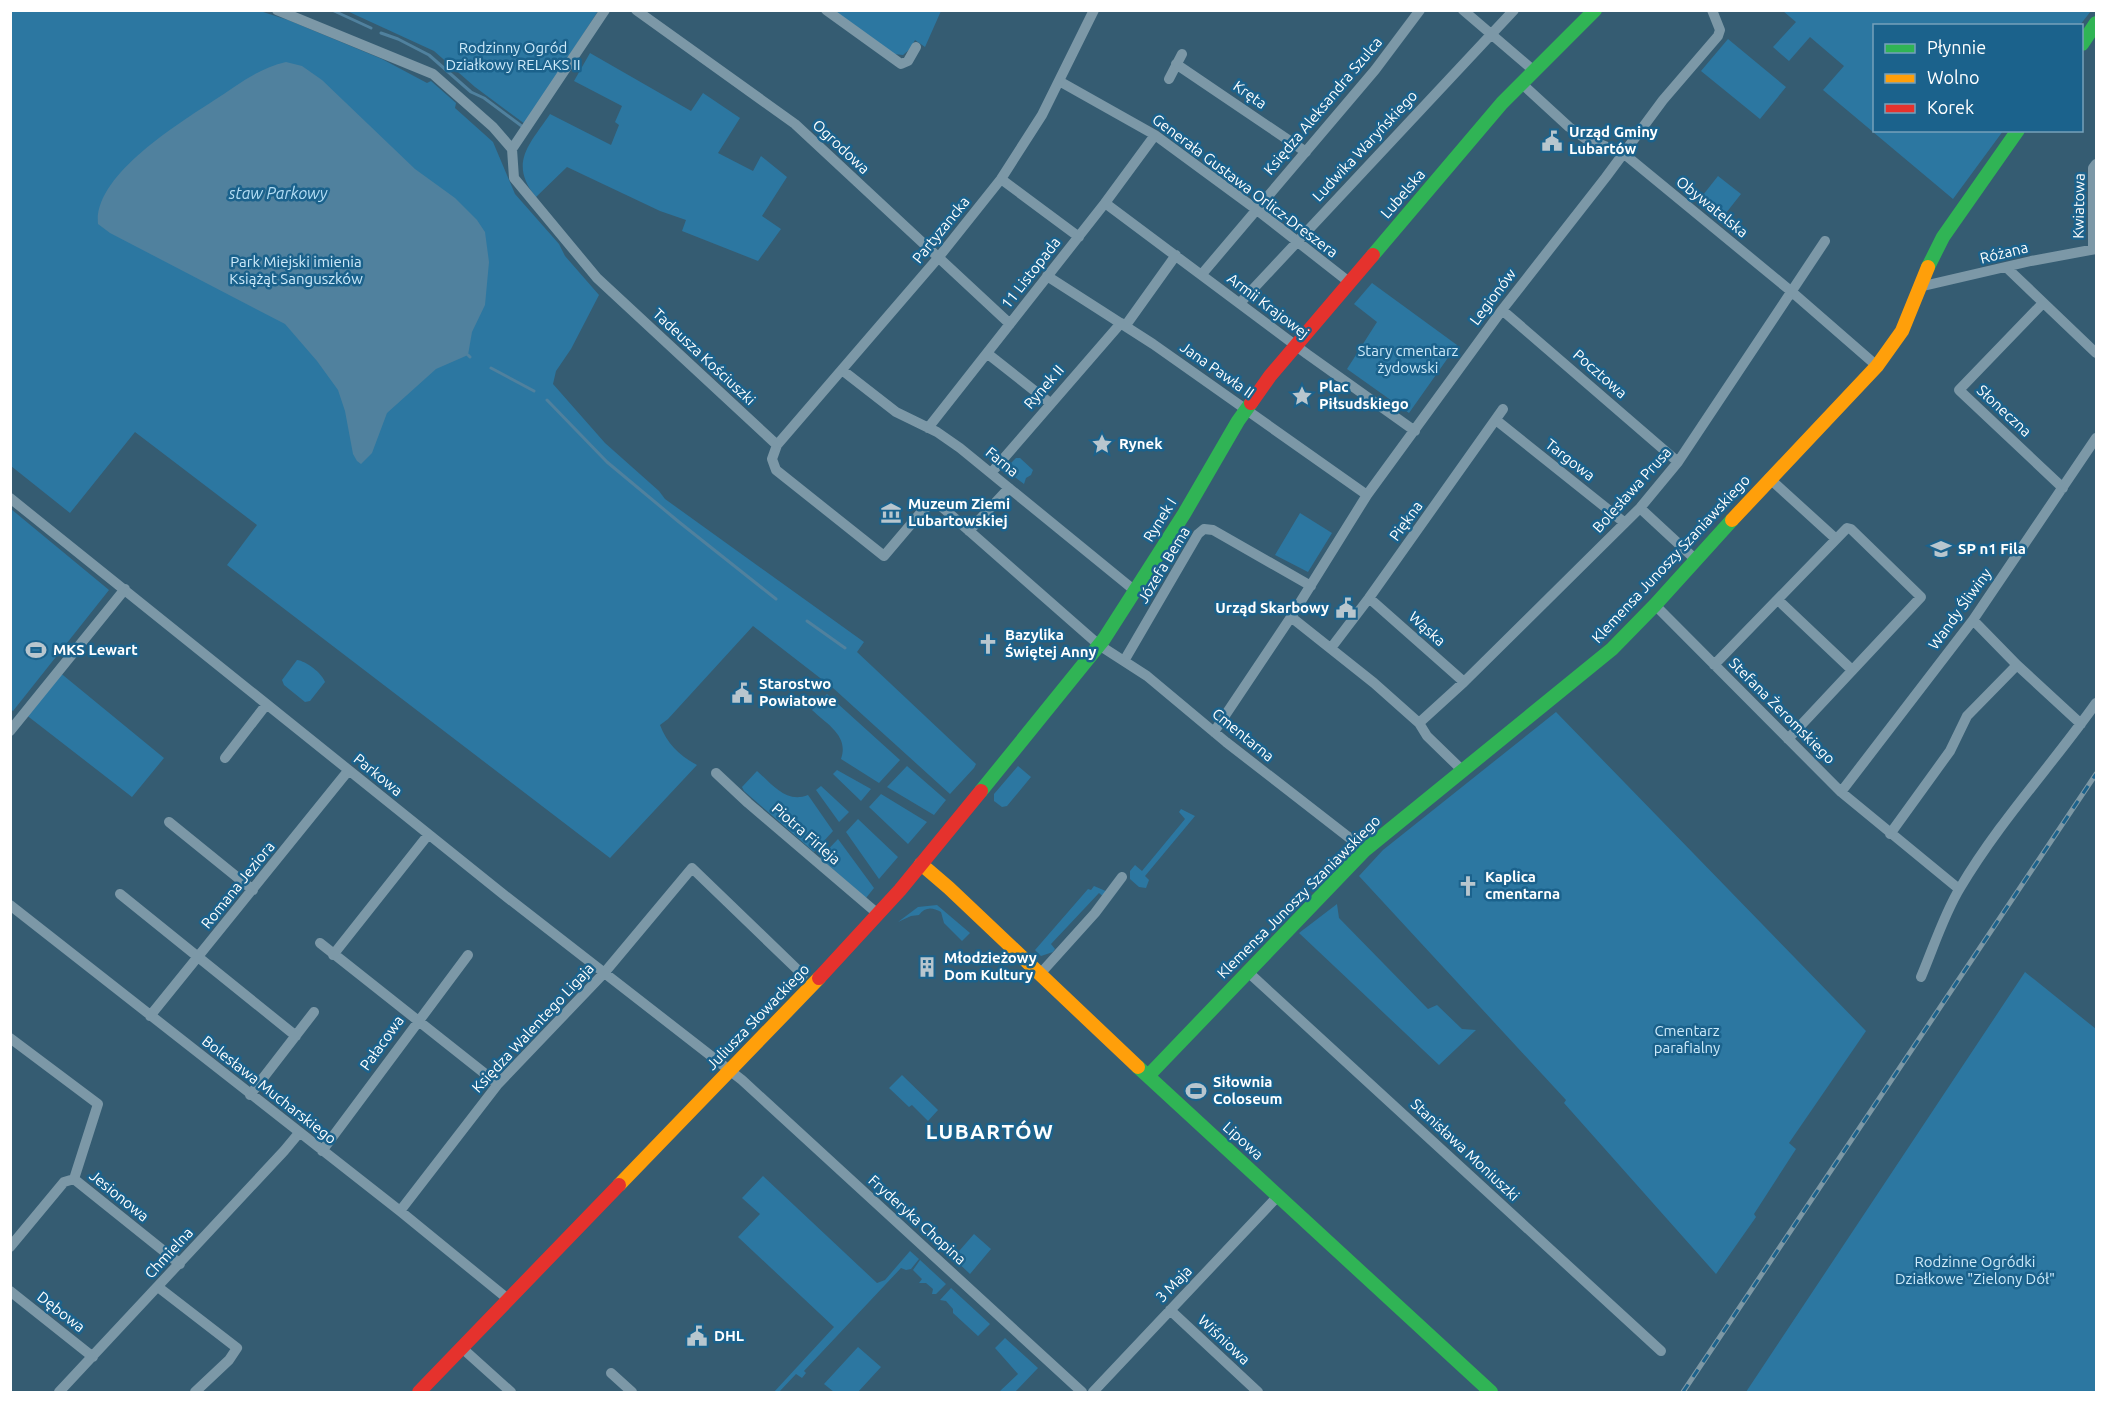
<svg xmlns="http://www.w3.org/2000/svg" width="2107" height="1403" font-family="Ubuntu,sans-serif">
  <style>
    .green { fill: #2c77a1 }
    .water { fill: #50819e }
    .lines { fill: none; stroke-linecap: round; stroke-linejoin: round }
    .stream { stroke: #50819e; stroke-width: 3 }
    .street { stroke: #7c98a7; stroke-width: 10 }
    .fast { stroke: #30b455; stroke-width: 14 }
    .slow { stroke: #ff9f0a; stroke-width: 14 }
    .jam { stroke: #e5322d; stroke-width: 14 }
    .rail-casing { stroke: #7d98a5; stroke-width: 5 }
    .rail { stroke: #1b628c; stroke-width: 3; stroke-dasharray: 9; stroke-linecap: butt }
    .labels { text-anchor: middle; stroke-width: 5; stroke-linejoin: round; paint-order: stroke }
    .park-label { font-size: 15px; fill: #cdeafa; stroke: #1b628c }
    .street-label { font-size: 15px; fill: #fff; stroke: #1b628c }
    .poi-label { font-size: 15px; font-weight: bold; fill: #fff; stroke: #1b628c; text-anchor: start }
    .water-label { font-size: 16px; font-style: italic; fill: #b3ddf4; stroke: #1b628c }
    .district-label { font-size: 21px; font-weight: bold; letter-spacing: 1.5px; fill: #fff; stroke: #1b628c }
  </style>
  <rect width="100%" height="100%" fill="#355c72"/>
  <!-- green -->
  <path class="green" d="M10 11H260L288 20 382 59 427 83 431 81 456 103 455 108 493 142 515 194 559 244 565 256 599 295 571 349 556 371 553 384 605 443 659 491 665 499 864 642 857 652 976 764 974 768 950 794 833 688 753 626 668 719 660 725C667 744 680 756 697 765L610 858 227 565 257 525 135 432 70 513 11 466Z
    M347 11H598L525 124 475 87 434 51Z
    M832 11H941L925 47 915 40 910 49 903 55 894 54Z
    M1783 11H2091L2080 25 1874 26V130L2003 131 1953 199 1823 90 1844 66 1810 37 1789 61 1773 47 1796 22Z
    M1728 39 1786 87 1760 119 1701 71Z
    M590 53 691 111 703 93 740 118 718 153 753 171 761 156 787 177 762 216 781 229 758 261 682 231 686 220 660 211 567 167 536 197C508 163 530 144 550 114L611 145 619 125 615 122 622 106 574 81Z
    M1718 176 1741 194 1726 213 1703 195Z
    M1372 283 1457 345 1409 413 1347 369 1377 322 1354 304Z
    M1016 458H1020L1033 470 1031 475 1026 478 1024 484 1007 471 1008 466Z
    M11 509 109 590 13 711 10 709Z
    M1300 513 1332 533 1308 572 1275 555Z
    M297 660C306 661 322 673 325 682L310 701 305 702 284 685 282 680Z
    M58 671 164 758 132 797 25 714Z
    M827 694 900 760 879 783 841 759C849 736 828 725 812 710Z
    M1556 712 1866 1031 1789 1143 1796 1149 1754 1214 1756 1217 1716 1274 1564 1103 1566 1100 1359 876 1383 850Z
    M907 766 946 800 934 815 887 787Z
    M1018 766 1031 777 1007 806 1002 807 994 801V794Z
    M837 770 871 789 861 801 833 774Z
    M757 771C772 784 786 804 808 795L833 831 814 852 744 791 742 787Z
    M821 786 849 812 839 822 816 790Z
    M881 794 927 822 908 844 869 807Z
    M1181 809 1195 816 1145 876 1149 880 1146 888 1139 887 1130 879V871L1135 865 1142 871 1185 819 1179 812Z
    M858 819 898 857 879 879 846 832Z
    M838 839 874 888 866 898 820 858Z
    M1094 886 1108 892 1105 898 1099 893 1051 944 1055 949 1053 952 1041 956 1035 950 1088 889 1091 890Z
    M1337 904 1339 918 1428 1009 1437 1005 1462 1029 1476 1030 1439 1065 1299 933Z
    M937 905 970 933 962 941 944 923 941 912C932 907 925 907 919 915L911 916 898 922 918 907Z
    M2025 972 2096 1029V1392H1746Z
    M902 1075 938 1110 928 1121 912 1105 909 1107 889 1088Z
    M763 1176 877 1283 885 1280 910 1251 919 1259 911 1269 906 1270 901 1268 804 1371 806 1373 802 1378 796 1374 779 1392H774L834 1327 738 1237 760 1214 742 1198Z
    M974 1234 991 1249 970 1274 953 1258Z
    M920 1260 946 1284 936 1294H932L933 1289 926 1283H919L922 1279 913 1270Z
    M951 1288 990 1324 978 1336 953 1313V1309L946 1301 940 1300Z
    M1005 1338 1038 1368 1015 1392H999L1018 1374 995 1348Z
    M858 1347 881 1367 858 1392H834L824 1384Z"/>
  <!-- water -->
  <path class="water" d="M286 62 302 66 322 80 415 169 455 198 477 220 485 232 489 262 485 305 472 332 468 355 436 369 387 413 372 453 361 464 357 461 353 454 345 411 338 390 317 361 285 324 110 233 98 224C93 176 178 124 213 101 237 86 258 68 286 62Z"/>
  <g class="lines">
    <!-- stream -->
    <path class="stream" d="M332 10 371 28
      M381 33 398 39 429 55 471 92 484 98 523 127
      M468 355 470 357
      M491 368 534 391
      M547 400 607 462 679 522 776 599
      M807 621 845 648"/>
    <!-- street -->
    <path class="street" d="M277 10 433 74 493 127 512 149 514 178 597 278 777 445
      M636 10 795 124 1010 324
      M826 10 901 64 908 61 916 47
      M1094 10 1042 115 1001 179 938 258 777 445 772 459 776 470 884 556 923 510C930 504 934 503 942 507L1099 645 1147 676 1226 742 1365 850
      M1463 10 1533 70
      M1176 64 1306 152
      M1169 79 1182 54
      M1059 81 1155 135 1257 210 1349 282
      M1521 83 1569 127 1586 139 1623 153 1792 292 1877 366
      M512 149 605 10
      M1001 179 1079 237
      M1105 203 1307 354 1415 431
      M2093 249V168L2096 164
      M2007 268 2096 353
      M1202 274 1375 70 1420 10
      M1047 276 1153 344 1367 495
      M1919 287 2031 261 2096 249
      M1240 303 1514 10
      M2043 303 1959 390 2063 488
      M1502 310 1678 462
      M1126 325 1176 255
      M988 354 1050 403
      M842 370 896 412 937 432 960 448 1134 590
      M1496 420 1625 523
      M928 428 1105 203 1155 135
      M991 473 1121 323
      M1769 478 1836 539
      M10 498 508 898 742 1080 1082 1392
      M1640 508 1695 559
      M969 531 1009 488
      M1369 598 1464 682
      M1778 600 1852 670
      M1655 605 1841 792 1959 889
      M1291 617 1374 683 1419 723 1427 736 1462 770
      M1973 620 2017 665 2081 724
      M1331 648 1369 598 1503 409
      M1124 661 1198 534 1204 529 1213 530 1311 586
      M1714 665 1847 528 1851 529 1921 597 1788 739
      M1419 723 1464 682 1640 508 1678 462 1825 241
      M10 731 125 589
      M1214 732 1291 617 1367 495 1502 310 1606 177 1663 100 1718 36 1720 30 1712 10
      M225 758 266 705
      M716 773 748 803 878 914
      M1841 792 1973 620 2096 438
      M169 822 253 890
      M1890 834 1950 751 1967 716 2017 665
      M120 894 296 1036
      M10 905 400 1211 509 1300
      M320 943 498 1084
      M333 955 428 835
      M1248 972 1661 1351
      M1040 974 1095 913 1122 877
      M1921 977C1933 949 1944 914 1960 888 1999 822 2052 765 2096 703
      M150 1016 348 771
      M10 1038 98 1104 74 1179
      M250 1095 314 1012
      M322 1151 468 955
      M74 1179 180 1264
      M400 1211 498 1084 605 972 692 868 803 975
      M10 1247 64 1182 74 1179
      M158 1287 237 1348 229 1360 195 1392
      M10 1291 93 1357
      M1170 1310 1258 1392
      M462 1348 511 1392
      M611 1373 632 1392
      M59 1392 284 1151 299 1133
      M1093 1392 1278 1196"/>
    <!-- fast -->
    <path class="fast" d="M2082 44 2096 23
      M1373 255 1502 103 1595 10
      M1928 267 1943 237 2018 130
      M981 791 1104 639 1184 514 1238 421 1251 403
      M1138 1067 1491 1392
      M1148 1076 1365 850 1612 649 1655 605 1732 520"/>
    <!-- slow -->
    <path class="slow" d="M1732 520 1877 366 1902 331 1928 267
      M921 864 949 888 1138 1067
      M619 1185 819 978"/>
    <!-- jam -->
    <path class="jam" d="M1251 403 1270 376 1373 255
      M819 978 900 890 981 791
      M419 1392 619 1185"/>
    <!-- rail casing -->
    <g class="rail-casing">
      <path id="rail" d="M1683 1392 2096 774"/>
    </g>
    <!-- rail -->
    <use href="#rail" class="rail"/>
  </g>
  <!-- icons -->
  <defs>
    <g id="civic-bare" transform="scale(1.62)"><path d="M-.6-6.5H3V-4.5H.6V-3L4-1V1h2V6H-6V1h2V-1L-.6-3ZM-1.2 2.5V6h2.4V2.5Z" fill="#b8c6ce" stroke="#1b628c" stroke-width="2.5" paint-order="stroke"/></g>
    <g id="sight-bare" transform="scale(1.62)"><path d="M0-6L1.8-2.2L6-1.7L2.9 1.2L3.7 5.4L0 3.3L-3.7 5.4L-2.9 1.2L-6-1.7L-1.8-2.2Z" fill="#b8c6ce" stroke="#1b628c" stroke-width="2.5" paint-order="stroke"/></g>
    <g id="museum-bare" transform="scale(1.62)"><path d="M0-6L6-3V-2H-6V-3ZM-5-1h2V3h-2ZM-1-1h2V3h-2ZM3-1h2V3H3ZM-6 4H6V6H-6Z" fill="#b8c6ce" stroke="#1b628c" stroke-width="2.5" paint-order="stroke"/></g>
    <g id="school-bare" transform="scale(1.62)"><path d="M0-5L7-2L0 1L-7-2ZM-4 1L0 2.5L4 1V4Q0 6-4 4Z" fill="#b8c6ce" stroke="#1b628c" stroke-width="2.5" paint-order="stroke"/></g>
    <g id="church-bare" transform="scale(1.62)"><path d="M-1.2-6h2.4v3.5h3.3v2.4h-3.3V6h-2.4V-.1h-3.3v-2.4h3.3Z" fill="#b8c6ce" stroke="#1b628c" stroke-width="2.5" paint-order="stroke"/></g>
    <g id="stadium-bare" transform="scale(1.62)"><path d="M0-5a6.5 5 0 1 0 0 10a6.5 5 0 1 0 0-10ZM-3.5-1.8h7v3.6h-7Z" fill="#b8c6ce" stroke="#1b628c" stroke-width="2.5" paint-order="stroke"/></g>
    <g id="building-bare" transform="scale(1.62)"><path d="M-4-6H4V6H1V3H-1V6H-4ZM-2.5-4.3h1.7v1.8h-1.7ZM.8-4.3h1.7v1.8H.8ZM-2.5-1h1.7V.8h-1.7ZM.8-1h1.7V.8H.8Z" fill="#b8c6ce" stroke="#1b628c" stroke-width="2.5" paint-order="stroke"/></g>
  </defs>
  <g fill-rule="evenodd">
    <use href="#civic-bare" x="1552" y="141"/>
    <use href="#sight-bare" x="1302" y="396"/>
    <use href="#sight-bare" x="1102" y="444"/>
    <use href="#museum-bare" x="891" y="513"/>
    <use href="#school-bare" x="1941" y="549"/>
    <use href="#civic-bare" x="1346" y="608"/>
    <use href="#church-bare" x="988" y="644"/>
    <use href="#stadium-bare" x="36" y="650"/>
    <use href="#civic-bare" x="742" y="693"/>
    <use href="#church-bare" x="1468" y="886"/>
    <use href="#building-bare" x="927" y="967"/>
    <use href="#stadium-bare" x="1196" y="1091"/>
    <use href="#civic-bare" x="697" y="1336"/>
  </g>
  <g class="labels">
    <!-- park labels -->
    <g class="park-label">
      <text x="513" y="53">Rodzinny Ogród<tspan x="513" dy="17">Działkowy RELAKS II</tspan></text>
      <text x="296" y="267">Park Miejski imienia<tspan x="296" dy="17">Książąt Sanguszków</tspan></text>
      <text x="1408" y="356">Stary cmentarz<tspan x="1408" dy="17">żydowski</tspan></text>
      <text x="1687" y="1036">Cmentarz<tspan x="1687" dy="17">parafialny</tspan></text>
      <text x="1975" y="1267">Rodzinne Ogródki<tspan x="1975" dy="17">Działkowe "Zielony Dół"</tspan></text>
    </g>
    <!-- street labels -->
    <g class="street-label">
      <text transform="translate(1250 95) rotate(35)" y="5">Kręta</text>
      <text transform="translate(1323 106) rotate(-50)" y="5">Księdza Aleksandra Szulca</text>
      <text transform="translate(1365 146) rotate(-47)" y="5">Ludwika Waryńskiego</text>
      <text transform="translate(841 147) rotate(43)" y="5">Ogrodowa</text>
      <text transform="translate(1245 186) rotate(37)" y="5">Generała Gustawa Orlicz-Dreszera</text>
      <text transform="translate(1403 194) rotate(-49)" y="5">Lubelska</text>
      <text transform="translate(2079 206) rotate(-89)" y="5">Kwiatowa</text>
      <text transform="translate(1712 207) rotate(39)" y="5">Obywatelska</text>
      <text transform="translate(941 230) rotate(-51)" y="5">Partyzancka</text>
      <text transform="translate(2004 253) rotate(-14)" y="5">Różana</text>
      <text transform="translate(1031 273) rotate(-52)" y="5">11 Listopada</text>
      <text transform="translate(1493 297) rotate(-53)" y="5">Legionów</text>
      <text transform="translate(1268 306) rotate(37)" y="5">Armii Krajowej</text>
      <text transform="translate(704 357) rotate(43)" y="5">Tadeusza Kościuszki</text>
      <text transform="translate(1217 370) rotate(35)" y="5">Jana Pawła II</text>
      <text transform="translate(1600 374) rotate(41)" y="5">Pocztowa</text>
      <text transform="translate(1044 387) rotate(-49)" y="5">Rynek II</text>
      <text transform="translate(2004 411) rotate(43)" y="5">Słoneczna</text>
      <text transform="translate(1570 460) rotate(38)" y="5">Targowa</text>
      <text transform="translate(1002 462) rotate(39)" y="5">Farna</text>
      <text transform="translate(1632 490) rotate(-48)" y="5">Bolesława Prusa</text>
      <text transform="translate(1160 520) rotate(-58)" y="5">Rynek I</text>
      <text transform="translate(1406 521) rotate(-54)" y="5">Piękna</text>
      <text transform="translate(1671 559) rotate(-47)" y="5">Klemensa Junoszy Szaniawskiego</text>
      <text transform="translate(1164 565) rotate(-59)" y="5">Józefa Bema</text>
      <text transform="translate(1960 609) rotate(-54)" y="5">Wandy Śliwiny</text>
      <text transform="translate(1427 629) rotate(42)" y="5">Wąska</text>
      <text transform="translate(1782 711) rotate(45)" y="5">Stefana Żeromskiego</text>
      <text transform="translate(1243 735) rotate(39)" y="5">Cmentarna</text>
      <text transform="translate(378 775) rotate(39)" y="5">Parkowa</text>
      <text transform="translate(806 834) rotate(41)" y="5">Piotra Firleja</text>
      <text transform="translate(238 885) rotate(-51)" y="5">Romana Jeziora</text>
      <text transform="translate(1299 897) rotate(-45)" y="5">Klemensa Junoszy Szaniawskiego</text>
      <text transform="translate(758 1017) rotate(-46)" y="5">Juliusza Słowackiego</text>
      <text transform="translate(533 1028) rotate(-47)" y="5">Księdza Walentego Ligaja</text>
      <text transform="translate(382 1043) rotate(-54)" y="5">Pałacowa</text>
      <text transform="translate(269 1090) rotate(38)" y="5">Bolesława Mucharskiego</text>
      <text transform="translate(1243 1141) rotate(42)" y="5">Lipowa</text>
      <text transform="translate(1465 1150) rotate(43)" y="5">Stanisława Moniuszki</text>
      <text transform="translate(119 1196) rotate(39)" y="5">Jesionowa</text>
      <text transform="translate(917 1220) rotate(42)" y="5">Fryderyka Chopina</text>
      <text transform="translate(169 1253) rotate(-47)" y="5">Chmielna</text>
      <text transform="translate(1174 1284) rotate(-46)" y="5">3 Maja</text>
      <text transform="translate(61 1312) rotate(38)" y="5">Dębowa</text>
      <text transform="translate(1224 1340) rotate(43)" y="5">Wiśniowa</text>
    </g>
    <!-- poi labels -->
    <g class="poi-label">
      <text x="1569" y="137">Urząd Gminy<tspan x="1569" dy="17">Lubartów</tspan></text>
      <text x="1319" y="392">Plac<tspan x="1319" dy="17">Piłsudskiego</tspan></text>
      <text x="1119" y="449">Rynek</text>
      <text x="908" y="509">Muzeum Ziemi<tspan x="908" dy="17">Lubartowskiej</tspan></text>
      <text x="1958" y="554">SP n1 Fila</text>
      <text x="1329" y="613" text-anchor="end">Urząd Skarbowy</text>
      <text x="1005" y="640">Bazylika<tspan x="1005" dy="17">Świętej Anny</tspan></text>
      <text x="53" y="655">MKS Lewart</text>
      <text x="759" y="689">Starostwo<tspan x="759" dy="17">Powiatowe</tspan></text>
      <text x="1485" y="882">Kaplica<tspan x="1485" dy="17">cmentarna</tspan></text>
      <text x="944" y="963">Młodzieżowy<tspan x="944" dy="17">Dom Kultury</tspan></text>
      <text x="1213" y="1087">Siłownia<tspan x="1213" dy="17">Coloseum</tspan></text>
      <text x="714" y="1341">DHL</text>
    </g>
    <!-- water labels -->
    <g class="water-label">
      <text x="278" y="199">staw Parkowy</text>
    </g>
    <!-- district labels -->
    <g class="district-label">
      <text x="990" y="1139">LUBARTÓW</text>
    </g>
  </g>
  <!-- border -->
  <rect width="2107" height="1403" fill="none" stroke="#ffffff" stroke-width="24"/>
  <!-- legend -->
  <rect x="1873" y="24" width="210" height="108" fill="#1b628c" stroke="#76a1ba" stroke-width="1.5"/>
  <rect x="1885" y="44" width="30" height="9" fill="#30b455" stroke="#76a1ba" stroke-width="1.5"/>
  <text x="1927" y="54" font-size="18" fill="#ffffff">Płynnie</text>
  <rect x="1885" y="74" width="30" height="9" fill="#ff9f0a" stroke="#76a1ba" stroke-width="1.5"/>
  <text x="1927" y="84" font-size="18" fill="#ffffff">Wolno</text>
  <rect x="1885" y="104" width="30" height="9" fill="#e5322d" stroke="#76a1ba" stroke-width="1.5"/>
  <text x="1927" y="114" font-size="18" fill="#ffffff">Korek</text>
</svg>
